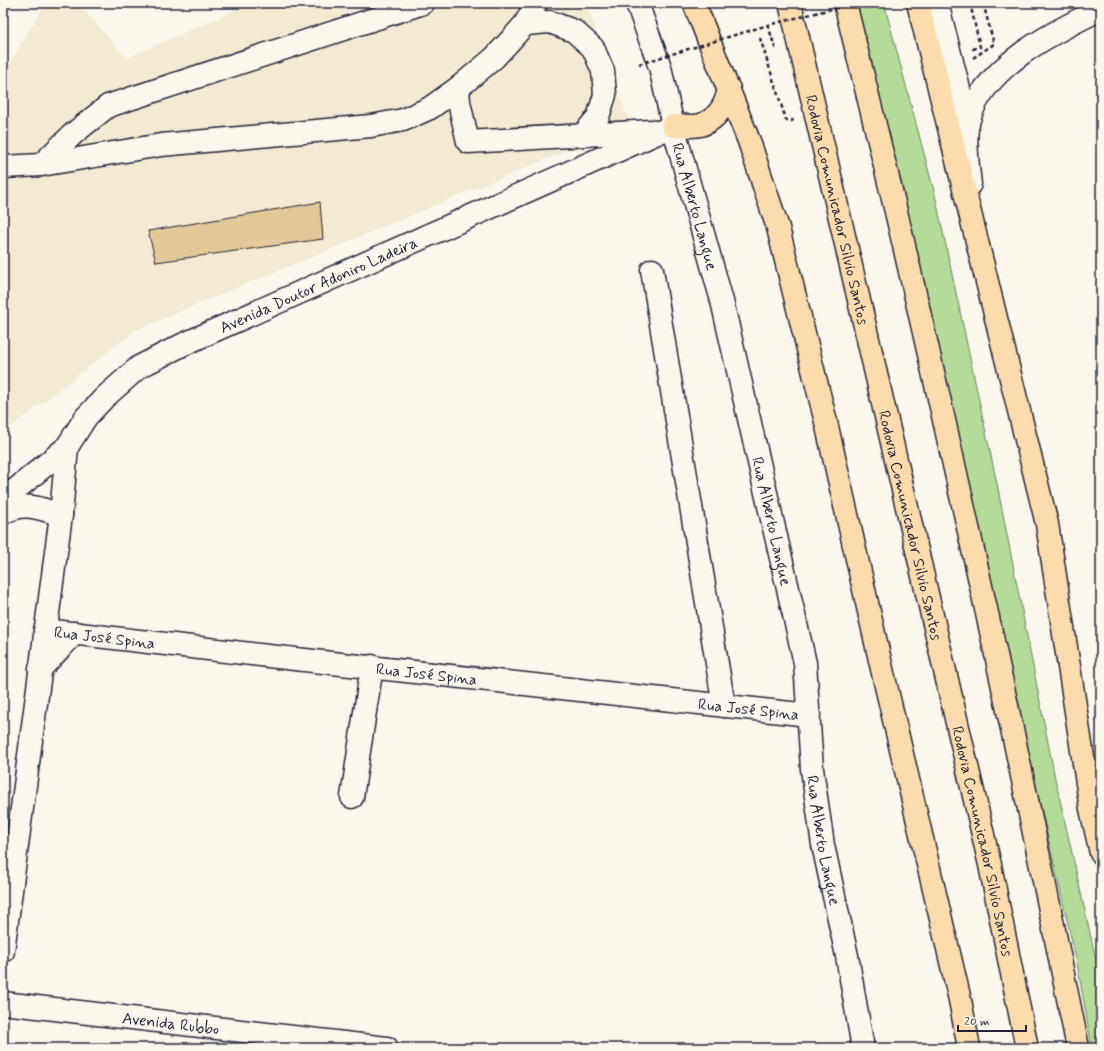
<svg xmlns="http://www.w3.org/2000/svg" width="1104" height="1051" font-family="Mynerve,sans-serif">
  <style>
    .built { fill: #f4e9d2 }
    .green { fill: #b4dc98; stroke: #6b7f6a }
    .building { fill: #e3c797; stroke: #22223b }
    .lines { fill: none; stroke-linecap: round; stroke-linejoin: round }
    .minor-casing { stroke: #22223b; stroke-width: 25 }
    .highway-casing { stroke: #22223b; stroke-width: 25 }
    .path { stroke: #22223b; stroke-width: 2.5; stroke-dasharray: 4 3; stroke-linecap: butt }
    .minor { stroke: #fbf7ec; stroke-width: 22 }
    .highway { stroke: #fcdcac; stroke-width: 22 }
    .path-bridge { stroke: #22223b; stroke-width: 2.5; stroke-dasharray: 4 3; stroke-linecap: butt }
    .labels { text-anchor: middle; stroke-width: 3; stroke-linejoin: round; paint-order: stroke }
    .street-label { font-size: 16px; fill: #22223b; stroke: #fbf7ec }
  </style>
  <rect width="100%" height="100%" fill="#fbf7ec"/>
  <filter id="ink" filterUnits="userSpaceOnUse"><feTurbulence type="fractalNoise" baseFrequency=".025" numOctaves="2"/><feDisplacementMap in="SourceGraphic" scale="8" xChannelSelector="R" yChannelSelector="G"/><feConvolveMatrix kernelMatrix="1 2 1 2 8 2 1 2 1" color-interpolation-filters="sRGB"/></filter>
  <g filter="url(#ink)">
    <!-- built -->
    <path class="built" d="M46 3H77L127 58 251 3H586L630 124 136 330 3 433V74Z"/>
    <!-- green -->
    <path class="green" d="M855 3H884L935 195 997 484 1055 778 1101 982V1048H1092L1077 963Z"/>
    <!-- building -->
    <path class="building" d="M320 202 323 239 156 262 148 231Z"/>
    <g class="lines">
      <!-- minor casing -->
      <g class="minor-casing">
        <g id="minor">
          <path id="s1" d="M637 3 660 67 673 126 722 301 805 663 812 769 823 845 847 956 863 1048"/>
          <path d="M937 3 968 124"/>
          <path d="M525 24 550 22 574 31 593 48 603 71 605 95 598 117 583 135"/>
          <path d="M458 88 459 102 468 142 651 131"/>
          <path d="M41 165 73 134 108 106 423 3"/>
          <path d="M3 167 41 165 161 145 371 126 403 120 430 108 458 88 494 58 508 43 525 24 536 3"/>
          <path d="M970 184C968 167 964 140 968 123 982 67 1053 32 1101 9"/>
          <path d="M652 270 724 706"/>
          <path id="s2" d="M3 500 67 447 86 417 105 397 139 367 182 345 673 126"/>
          <path d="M3 513C25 501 38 508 61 515"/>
          <path id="s3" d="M45 630 277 657 809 715"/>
          <path d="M40 669 75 633"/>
          <path d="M352 797 372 666"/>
          <path d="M3 951 61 515 67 447"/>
          <path id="s4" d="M3 1003 387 1048"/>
        </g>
      </g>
      <!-- highway casing -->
      <g class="highway-casing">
        <g id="highway">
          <path d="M694 3 749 141 778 228 826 422 882 669 960 1000 969 1048"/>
          <path id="s5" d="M790 3 990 865 1027 1048"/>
          <path d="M845 3C868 97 892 191 913 285 972 539 1027 793 1078 1048"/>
          <path d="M918 3 1047 524 1091 809 1101 853"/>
          <path d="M673 126C682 125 694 127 701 125 717 119 726 105 729 89"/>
        </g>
      </g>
      <!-- path -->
      <path class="path" d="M970 3 980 47 973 49 972 48
        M768 25 776 51
        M760 38 786 120 792 121 793 119
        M973 58 994 44 983 3"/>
      <!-- minor -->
      <use href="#minor" class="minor"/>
      <!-- highway -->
      <use href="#highway" class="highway"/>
      <!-- path-bridge -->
      <path class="path-bridge" d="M639 64 768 25 855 3"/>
    </g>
  </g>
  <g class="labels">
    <!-- street labels -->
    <g class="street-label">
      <text dy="6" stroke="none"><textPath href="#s1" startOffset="212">Rua Alberto Langue</textPath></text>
      <text dy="6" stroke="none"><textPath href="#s5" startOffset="212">Rodovia Comunicador Silvio Santos</textPath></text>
      <text dy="6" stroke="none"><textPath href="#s2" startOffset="389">Avenida Doutor Adoniro Ladeira</textPath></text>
      <text dy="6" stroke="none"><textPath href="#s1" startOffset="536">Rua Alberto Langue</textPath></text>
      <text dy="6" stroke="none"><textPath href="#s5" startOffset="536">Rodovia Comunicador Silvio Santos</textPath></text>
      <text dy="6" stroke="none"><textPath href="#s3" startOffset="60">Rua José Spina</textPath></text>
      <text dy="6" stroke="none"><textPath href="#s3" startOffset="384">Rua José Spina</textPath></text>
      <text dy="6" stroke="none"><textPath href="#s3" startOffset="708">Rua José Spina</textPath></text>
      <text dy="6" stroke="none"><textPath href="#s1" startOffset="860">Rua Alberto Langue</textPath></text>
      <text dy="6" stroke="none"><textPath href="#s5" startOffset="860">Rodovia Comunicador Silvio Santos</textPath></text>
      <text dy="6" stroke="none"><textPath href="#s4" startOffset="169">Avenida Rubbo</textPath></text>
    </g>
  </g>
  <!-- margin -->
  <rect width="1104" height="1051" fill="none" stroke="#fbf7ec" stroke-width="16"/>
  <rect x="8" y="8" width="1088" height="1035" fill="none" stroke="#22223b" stroke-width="1.5" filter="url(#ink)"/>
  <!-- scale -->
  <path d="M958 1025v6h68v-6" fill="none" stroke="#22223b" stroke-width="2"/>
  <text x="964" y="1025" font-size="12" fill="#22223b" stroke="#fbf7ec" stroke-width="3" paint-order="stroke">20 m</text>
</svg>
